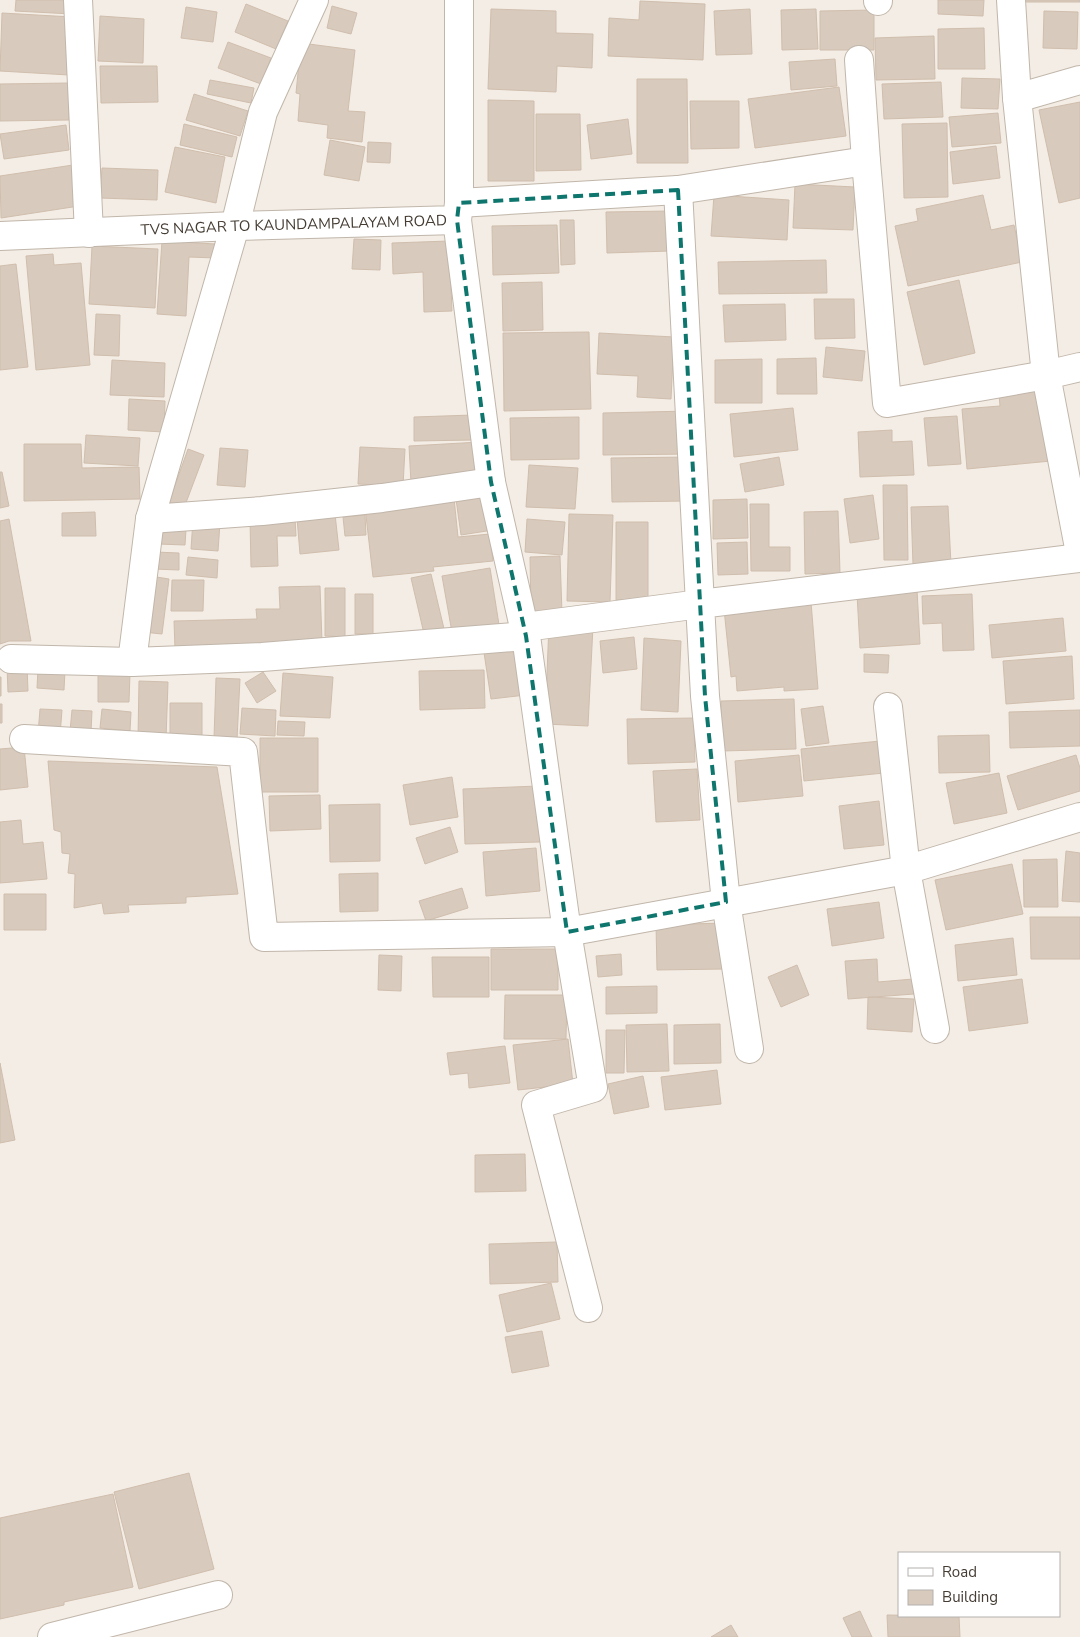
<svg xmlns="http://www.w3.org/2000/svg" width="1080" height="1637" font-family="'Nunito Sans',sans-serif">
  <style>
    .building { fill: #d8cabd; stroke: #d0bead }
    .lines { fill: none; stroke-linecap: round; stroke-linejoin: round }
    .minor-casing { stroke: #c1b6aa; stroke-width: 30 }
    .minor { stroke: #fff; stroke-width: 28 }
    .marked { fill: none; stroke: #0f766e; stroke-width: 4; stroke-dasharray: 10 6; stroke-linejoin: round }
    .labels { text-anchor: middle; stroke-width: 4.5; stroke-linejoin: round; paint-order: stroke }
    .street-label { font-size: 15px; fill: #453d34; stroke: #fff }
  </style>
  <rect width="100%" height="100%" fill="#f3ede5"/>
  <!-- building -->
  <path class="building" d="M16 0H73L72 14 15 11Z
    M938 0H984L983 16 938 14Z
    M1018 0H1080V2H1018Z
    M640 1 705 4 703 60 608 56 609 18 639 20Z
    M246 4 288 21 276 49 235 32Z
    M332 6 357 13 351 34 327 28Z
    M186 7 217 12 213 42 181 38Z
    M491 9 556 11V33L593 34 592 68 557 66 556 92 488 89Z
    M750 9 752 54 716 55 714 11Z
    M816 9 818 49 782 50 781 10Z
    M874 10V50H820V11Z
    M1044 11 1078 12 1077 49 1043 48Z
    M2 13 72 17 69 75 0 71Z
    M100 16 144 19 143 63 98 61Z
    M984 28 985 69H938V29Z
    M934 36 935 79 876 80 875 38Z
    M228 42 271 58 261 84 218 68Z
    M301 43 355 50 348 111 365 112 362 142 327 138 328 125 298 121 300 94 296 93Z
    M835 59 837 86 791 90 789 62Z
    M100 66H157L158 102 101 103Z
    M962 78 1000 79 998 109 961 108Z
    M637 79H687L688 163H637Z
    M210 80 254 88 251 103 207 94Z
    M941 82 943 117 884 119 882 84Z
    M69 83V120L0 121V84Z
    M839 87 846 136 755 148 748 99Z
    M194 94 248 111 240 136 186 120Z
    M488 100 534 101V181H488Z
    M690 101H739V148L691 149Z
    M1080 102V198L1059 203 1039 110Z
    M998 113 1001 143 952 147 949 117Z
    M536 114H580L581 170 536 171Z
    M628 119 632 154 591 159 587 125Z
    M947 123 948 197 904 198 902 124Z
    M184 124 237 137 232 157 180 145Z
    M66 125 69 150 4 159 0 134Z
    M330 140 365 147 359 181 324 175Z
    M368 142 391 143 390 163 367 162Z
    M996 146 1000 178 953 184 950 152Z
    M175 147 225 157 216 203 165 192Z
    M73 165 79 206 1 218 0 176Z
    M102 168 158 170 157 200 100 198Z
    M795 184 855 187 853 230 793 228Z
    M714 195 789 200 787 240 711 236Z
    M983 195 991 230 1014 225 1022 262 908 286 895 226 918 221 916 209Z
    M669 211 670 251 607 253 606 212Z
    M560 220H574L575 264 561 265Z
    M557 225 559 273 493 275 492 226Z
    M354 239 381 240 380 270 352 269Z
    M162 241 216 244 215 258 189 257 186 316 157 314Z
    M449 241 452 311 424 312 423 272 393 274 392 243Z
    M92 246 158 249 155 308 89 304Z
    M53 254 54 265 81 263 90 365 36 370 26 256Z
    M826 260 827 293 719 294 718 262Z
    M16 264 28 367 0 370V266Z
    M959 280 975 353 924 365 907 292Z
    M542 282 543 330 503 331 502 283Z
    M814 299H854L855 338 815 339Z
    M785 304 786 340 725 342 723 305Z
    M96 314 120 315 119 356 94 355Z
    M589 332 591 409 504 411 503 333Z
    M599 333 674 337 671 399 637 397 638 376 597 374Z
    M826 347 865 351 862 381 823 377Z
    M816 358 817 394H777V359Z
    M762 359V403H715V360Z
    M112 360 165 363 164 397 110 395Z
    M1045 390 1051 461 967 469 962 409 1000 406 999 394Z
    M129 399 165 401 164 432 128 430Z
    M793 408 798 450 734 457 730 414Z
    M689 411 690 454 603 455V413Z
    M473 415 474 440 414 441V417Z
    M957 416 961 464 928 466 924 418Z
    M579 417V459L511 460 510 418Z
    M892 430V442L912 441 914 475 860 477 858 432Z
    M86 435 140 438 138 466 84 463Z
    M480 442 482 480 411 483 409 446Z
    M24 444H81L82 468 139 467 140 499 24 501Z
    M360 447 405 449 403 486 358 484Z
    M220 448 248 450 245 487 217 485Z
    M188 449 204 455 184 508 169 502Z
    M688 457 689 501 612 502 611 458Z
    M779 457 784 485 745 492 740 464Z
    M529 465 578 468 575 509 526 507Z
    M0 472H2L9 506 0 508Z
    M883 485H907L908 560H884Z
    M487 487 493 530 461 535 455 492Z
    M873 495 879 539 850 543 844 499Z
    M454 498 458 537 490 534 493 561 433 567 434 571 373 577 365 507Z
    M747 499 748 538 713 539V500Z
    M750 504H769V547H790V571H751Z
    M948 506 951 564 913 565 911 507Z
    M838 511 840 573 805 574 804 512Z
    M95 512 96 536H62V513Z
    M335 514 339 550 300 554 297 518Z
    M569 514 613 515 610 602 567 601Z
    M365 515 366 535 345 536 343 517Z
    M295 518 296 536H277L278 566 251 567 250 519Z
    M9 519 31 641H9L0 644V521Z
    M527 519 565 522 562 555 525 552Z
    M193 520 220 523 218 551 191 549Z
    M616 522H648V600H616Z
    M159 527 186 529 185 545 158 544Z
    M747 542 748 574 718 575 717 543Z
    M155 552 179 553V570L154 569Z
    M560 556 562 613H531L530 557Z
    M188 557 218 560 217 578 186 575Z
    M490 568 500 631 453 638 442 576Z
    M431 574 445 633 425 638 411 578Z
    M150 576 169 579 162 634 143 632Z
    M172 580H204L203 611H171Z
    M320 586 322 642 175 649 174 621 257 619 256 609H280L279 587Z
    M325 588H345V637L325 636Z
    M917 590 920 644 860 648 857 594Z
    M355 594H373V634H355Z
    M972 594 974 650 943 651 942 623 923 624 922 596Z
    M811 602 818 689 784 691V687L737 691 736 676 731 677 724 609Z
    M1063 618 1066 651 992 658 989 625Z
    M549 624 593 626 588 726 545 724Z
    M634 637 637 669 603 673 600 641Z
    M644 638 681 641 678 712 641 710Z
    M519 641 526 695 491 699 483 646Z
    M864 654 889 655 888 673 864 672Z
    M1072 656 1074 699 1006 704 1003 661Z
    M27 666 28 691 8 692 7 667Z
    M38 669 65 671 64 690 37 688Z
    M484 670 485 708 420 710 419 671Z
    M263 672 276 691 257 703 245 683Z
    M98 673H130L129 702H98Z
    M283 673 333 677 330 718 280 716Z
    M0 677H1V696H0Z
    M216 678 240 679 237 739 214 738Z
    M139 681 168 682 166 739 138 738Z
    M794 699 796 749 722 751 721 701Z
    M170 703H202V738H170Z
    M0 704H2V723H0Z
    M823 706 829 743 806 746 801 709Z
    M242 708 276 710 275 736 240 734Z
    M40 709 62 710 60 735 38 734Z
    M102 709 131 712 130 731 100 728Z
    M72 710 92 711 91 732 70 731Z
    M1080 710V746L1010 748 1009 712Z
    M694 718 695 762 628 764 627 719Z
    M278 721 305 722 304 736 277 735Z
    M989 735 990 772 939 773 938 736Z
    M260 738H318V792H260Z
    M890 740 894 772 804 781 801 749Z
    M24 747 28 787 0 790V749Z
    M799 755 803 796 738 802 735 761Z
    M1076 755 1080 768V791L1018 810 1007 776Z
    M48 761 217 767 238 894 186 897V903L128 905 129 912 104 914 102 903 74 908 75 874 68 873 70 854 62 853 61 832 54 830Z
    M697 769 700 820 656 822 653 771Z
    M999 773 1007 813 954 824 946 783Z
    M452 777 458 817 410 825 403 785Z
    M538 786 540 842 465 844 463 789Z
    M320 795 321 829 270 831 269 796Z
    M879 801 884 845 844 849 839 806Z
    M380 804V861L330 862 329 805Z
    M21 820 23 844 43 842 47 879 0 883V822Z
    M450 827 458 852 425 864 416 838Z
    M536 848 540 891 486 896 483 852Z
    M1066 851 1080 853V902L1062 901Z
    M1057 859 1058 907H1024L1023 860Z
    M1012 864 1023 914 946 930 935 880Z
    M378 873V911L340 912 339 874Z
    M462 888 468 908 426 921 419 901Z
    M4 894H46V930H4Z
    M879 902 884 938 832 946 827 909Z
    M1030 917H1080V959H1031Z
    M724 923 725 969 657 970 656 925Z
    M1013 938 1017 975 958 981 955 945Z
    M491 949H558V990H491Z
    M621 954 622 975 598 977 596 956Z
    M379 955 402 956 401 991 378 990Z
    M432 957H489V997H433Z
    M877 959 878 982 913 979 914 994 848 999 845 961Z
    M797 965 809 995 781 1007 768 977Z
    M1022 979 1028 1023 969 1031 963 987Z
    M657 986V1013L606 1014V987Z
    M505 995H567L566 1039H504Z
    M868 997 914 999 912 1032 867 1029Z
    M667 1024 669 1071 627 1072 626 1025Z
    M720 1024 721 1063 674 1064V1025Z
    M606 1030H625L624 1073H606Z
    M568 1039 573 1084 518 1090 513 1045Z
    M505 1046 510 1083 469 1088 468 1073 450 1075 447 1053Z
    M0 1063 15 1140 0 1143Z
    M717 1070 721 1104 665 1110 661 1077Z
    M643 1076 649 1107 614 1114 608 1084Z
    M525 1154 526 1191 475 1192V1155Z
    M557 1242 558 1282 490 1284 489 1244Z
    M551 1283 560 1319 507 1332 499 1295Z
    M542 1331 549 1366 512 1373 505 1337Z
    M189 1473 214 1569 139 1589 114 1492Z
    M113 1494 133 1587 64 1602V1605L0 1619V1518Z
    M860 1611 872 1637H852L843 1618Z
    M887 1615 959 1616 960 1637H888Z
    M731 1625 738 1637H711Z"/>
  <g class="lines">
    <!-- minor casing -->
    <g class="minor-casing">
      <g id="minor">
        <path d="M78 0 89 233"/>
        <path d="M878 0V1"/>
        <path d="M1011 0 1017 98 1046 375 1080 553"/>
        <path d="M859 60 866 161"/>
        <path d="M1017 98 1080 80"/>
        <path d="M459 203 678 190 866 161 887 403 1046 375 1080 367"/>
        <path d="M457 220 491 482 526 636 567 932 906 870 1080 817"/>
        <path id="s1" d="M0 236 235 226 457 220 459 203V0"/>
        <path d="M150 519 262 511 382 498 491 482"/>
        <path d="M525 627 700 604 678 190"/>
        <path d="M11 659 132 662 262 657 526 636"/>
        <path d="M132 662 150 519 235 226 263 112 314 0"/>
        <path d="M888 707 906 870 935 1029"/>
        <path d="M24 739 243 752 264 937 567 932 593 1088 536 1105 588 1308"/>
        <path d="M749 1049 726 902 705 696 700 604 1080 558"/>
        <path d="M52 1637 218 1595"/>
      </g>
    </g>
    <!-- minor -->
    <use href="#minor" class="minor"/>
  </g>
  <!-- marked area -->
  <path class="marked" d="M678 190 705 696 726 902 567 932 526 636 491 482 457 220 459 203Z"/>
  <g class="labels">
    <!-- street labels -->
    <g class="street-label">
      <text dy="5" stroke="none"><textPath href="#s1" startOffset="294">TVS NAGAR TO KAUNDAMPALAYAM ROAD</textPath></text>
    </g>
  </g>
  <!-- legend -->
  <rect x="898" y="1552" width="162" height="65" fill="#ffffff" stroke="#b5b1ae"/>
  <rect x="908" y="1568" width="25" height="8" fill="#ffffff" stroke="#b5b1ae"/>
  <text x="942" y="1577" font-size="15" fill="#453d34">Road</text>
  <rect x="908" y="1590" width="25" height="15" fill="#d8cabd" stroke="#b5b1ae"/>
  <text x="942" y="1602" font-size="15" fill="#453d34">Building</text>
</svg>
